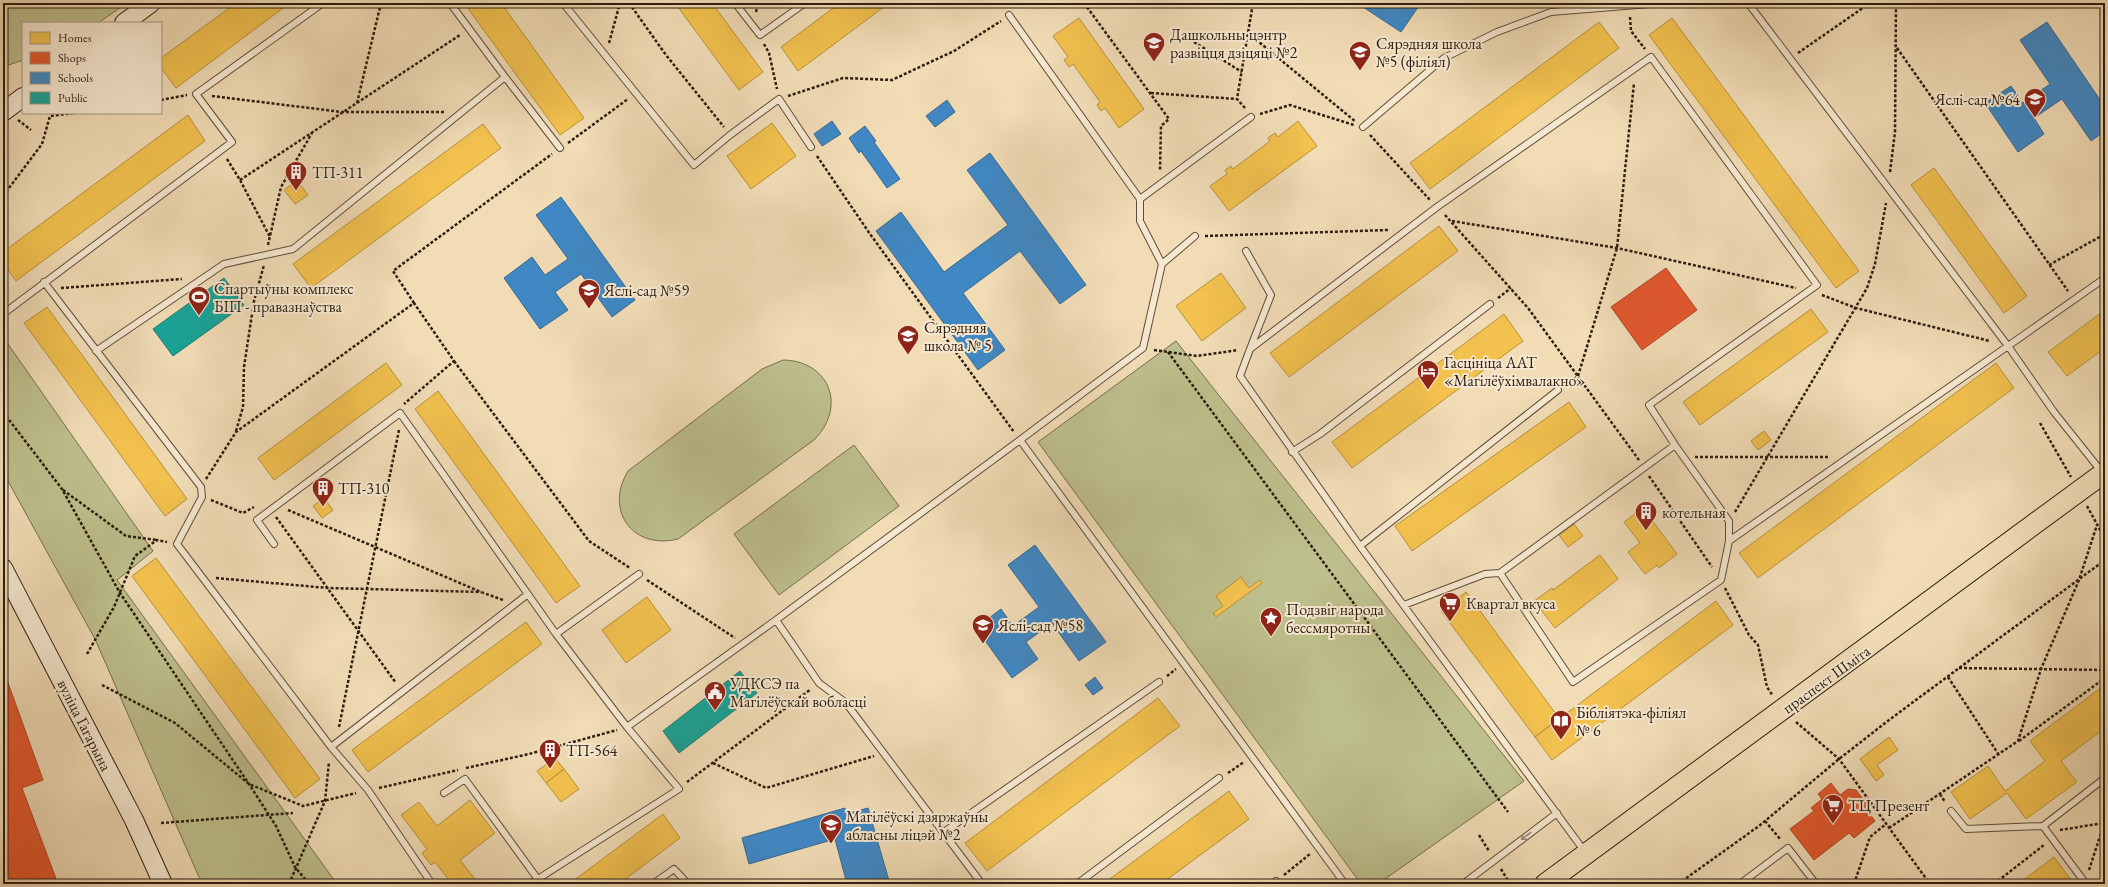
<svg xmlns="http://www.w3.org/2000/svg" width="2108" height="887" font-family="'EB Garamond',serif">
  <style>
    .green { fill: #bdbf8c; stroke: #746e4e }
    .homes { fill: #f2c14e; stroke: #b7903b }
    .shops { fill: #e4572e; stroke: #ad4625 }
    .schools { fill: #3f88c5; stroke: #39688f }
    .public { fill: #17a398; stroke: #1d7b6f }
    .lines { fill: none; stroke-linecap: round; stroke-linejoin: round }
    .lane-casing { stroke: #5d4d3a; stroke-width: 8 }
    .secondary-casing { stroke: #2c1d10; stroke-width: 20 }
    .primary-casing { stroke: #2c1d10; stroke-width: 22 }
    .path { stroke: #2c1d10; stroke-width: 2.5; stroke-dasharray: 3 2; stroke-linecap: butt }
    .lane { stroke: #f6e8d0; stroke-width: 6 }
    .secondary { stroke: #f6e8d0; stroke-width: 18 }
    .primary { stroke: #f1dcb6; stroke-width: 20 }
    .oneway { stroke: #9b8d7a }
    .labels { text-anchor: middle; stroke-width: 4; stroke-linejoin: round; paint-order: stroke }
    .poi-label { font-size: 16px; fill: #2c1d10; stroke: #f6e8d0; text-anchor: start }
    .street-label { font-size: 16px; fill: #2c1d10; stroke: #f6e8d0 }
  </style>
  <rect width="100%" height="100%" fill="#f1dcb6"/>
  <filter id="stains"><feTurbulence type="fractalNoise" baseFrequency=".005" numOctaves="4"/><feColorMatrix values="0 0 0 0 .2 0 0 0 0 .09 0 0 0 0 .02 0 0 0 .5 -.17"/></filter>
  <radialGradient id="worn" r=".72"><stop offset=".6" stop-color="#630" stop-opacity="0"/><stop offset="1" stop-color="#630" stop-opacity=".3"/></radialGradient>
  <!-- green -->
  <path class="green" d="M3 3H127L98 23H23V60L3 67Z
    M3 337 153 551 117 580 337 884H202L95 639 3 472Z
    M1176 341 1524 781 1378 884H1361L1038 442Z
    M783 360C830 361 847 407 814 440L678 539C633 550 604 511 628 471L762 369Z
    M854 445 899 506 779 595 734 534Z"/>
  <!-- homes -->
  <path class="homes" d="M236 3H290L176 88 161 68V58Z
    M464 3H501L584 118 560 135Z
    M675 3H712L763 72 739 90Z
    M840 3H889L798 71 781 47Z
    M1079 18 1144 109 1119 128 1105 108 1101 111 1097 105 1100 102 1073 64 1069 67 1064 60 1068 57 1053 36Z
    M1672 18 1859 271 1836 288 1649 35Z
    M1599 22 1619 48 1430 189 1410 163Z
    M188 115 205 141 16 281 3 263V252Z
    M1298 121 1317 146 1229 211 1210 186 1227 174 1225 170 1231 166 1233 169 1270 141 1268 138 1275 133 1278 137Z
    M772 123 796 156 751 189 727 156Z
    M483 124 501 148 311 288 293 264Z
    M1934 168 2027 296 2004 313 1911 185Z
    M297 180 308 195 295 204 284 190Z
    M1439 226 1458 251 1289 377 1270 353Z
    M1221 273 1246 308 1202 341 1176 306Z
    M47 307 187 499 165 516 24 323Z
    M1811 309 1828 332 1700 425 1683 402Z
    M2105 310V348L2067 376 2048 352Z
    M1504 314 1523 341 1352 468 1332 442Z
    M386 363 402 385 274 480 258 458Z
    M1996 363 2014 388 1758 578 1739 553Z
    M438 391 580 586 556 603 415 409Z
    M1569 402 1586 427 1412 551 1395 526Z
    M1764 431 1771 440 1758 450 1751 441Z
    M324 498 333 510 322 518 313 506Z
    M1643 508 1677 554 1659 568 1657 565 1645 574 1628 552 1640 543 1624 522Z
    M1574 524 1583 536 1568 547 1559 535Z
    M1600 555 1618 579 1555 628 1534 601 1552 588 1553 590Z
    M156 558 320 779 295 798 132 576Z
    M1241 577 1249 588 1260 580 1262 583 1216 617 1213 613 1223 606 1216 596Z
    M1466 592 1559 718 1535 737 1441 611Z
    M647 597 671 630 626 663 602 630Z
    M1716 601 1733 625 1552 760 1535 737Z
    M526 622 542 644 368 772 352 750Z
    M2102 687 2105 691V728L2061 761 2077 782 2026 819 2007 793 1970 819 1951 792 1988 766 2005 791 2045 761 2030 741Z
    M1158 698 1180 726 987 871 965 843Z
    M1889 737 1898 750 1877 765 1884 775 1876 781 1860 759Z
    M555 758 564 769 546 783 537 771Z
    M564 769 579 789 561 802 546 783Z
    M1229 791 1249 819 1161 884H1103Z
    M470 800 495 833 460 860 478 883 452 884 435 862 431 865 422 853 427 849 401 815 419 802 437 826Z
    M663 814 680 838 619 884H569Z
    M2054 857 2074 884H2018Z"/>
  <!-- shops -->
  <path class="shops" d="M1666 268 1697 310 1642 350 1611 307Z
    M3 669 43 780 22 788 58 884H3Z
    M1831 783 1840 795 1848 789 1856 790 1872 811 1869 813 1875 821 1854 838 1849 833 1814 860 1790 829 1814 811 1811 808 1822 799 1818 794Z"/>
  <!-- schools -->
  <path class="schools" d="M1357 3H1421L1401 32Z
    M2047 22 2105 107V131L2091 141 2062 99 2034 118 2044 134 2018 152 1985 103 2011 86 2023 103 2050 84 2020 40Z
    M947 100 955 112 935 127 926 116Z
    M832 121 841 134 822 146 814 134Z
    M865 126 876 141 874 142 900 179 887 188 861 151 859 153 849 138Z
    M990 153 1086 285 1060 304 1020 251 963 293 1005 350 978 370 876 231 901 212 944 272 1008 225 967 170Z
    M561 197 635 300 612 317 581 274 555 292 568 310 540 329 504 278 532 257 545 275 568 259 536 215Z
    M1035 545 1106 642 1079 661 1052 623 1026 642 1038 659 1012 678 976 628 1001 609 1013 626 1039 607 1008 565Z
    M1095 677 1103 688 1093 695 1085 685Z
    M845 808 846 814 868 808 890 884H847L835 839 749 864 742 838Z"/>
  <!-- public -->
  <path class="public" d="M224 278 244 305 173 356 153 329Z
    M740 671 757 693 679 753 663 731Z"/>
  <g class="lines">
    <!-- lane casing -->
    <g class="lane-casing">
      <path id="lane" d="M450 3 505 77
        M563 3 694 165 730 135 779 99 811 147
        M735 3 760 35 805 3
        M1748 3 2008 346 2105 278
        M1009 15 1140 199V221L1162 264
        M1363 127 1444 58 1497 32 1551 12 1662 3
        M1140 199 1251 117
        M1246 251 1271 295 1250 349
        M44 282 201 487 202 497 177 544 331 747 368 790 432 884
        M3 314 232 142 196 94 323 3
        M96 351 224 264 293 249 505 77 560 148
        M1020 440 1143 348 1162 264 1195 236
        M1292 452 1320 434 1490 304
        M1729 541 2008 346 2054 412 2101 471
        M274 544 257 520 400 413 556 634
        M1360 546 1558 390
        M1404 605 1485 574 1500 573 1573 682 1721 580 1729 541V521L1675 445 1500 573
        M627 727 556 634 639 574
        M331 747 528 594
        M444 793 465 779 537 878
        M1951 811 1966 829 2043 826 2105 778
        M2043 826 2086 884
        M944 832 1159 682
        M1585 852 1360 546 1240 376 1250 349 1437 207 1651 57 1817 285 1649 405 1675 445
        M530 884 679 789 627 727 776 620
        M653 884 674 869 688 884
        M982 884 846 703 819 683 776 620 1020 440 1345 884
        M1077 884 1219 778
        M1272 884 1276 881
        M1463 884 1557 813
        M1740 884 1788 848 1816 884"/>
    </g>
    <!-- secondary casing -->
    <g class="secondary-casing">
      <path id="secondary" d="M124 23 151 3
        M3 112 23 97
        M3 568 134 820 163 884"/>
    </g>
    <!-- primary casing -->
    <g class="primary-casing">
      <path id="primary" d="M1545 884 2105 472"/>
    </g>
    <!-- path -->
    <path class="path" d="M629 3 666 55 724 127
      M1084 3 1169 119 1161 126 1160 171
      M756 12 758 3
      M1630 17 1631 31 1645 49
      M1248 33 1356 122
      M1194 42 1242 72
      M609 43 620 3
      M764 44 769 53 777 89
      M1897 48 2068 291
      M1798 53 1870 3
      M1151 93 1237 99
      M212 96 342 112H444
      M788 96 843 78 892 80 954 51 1001 21
      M161 100 187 95
      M357 103 381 3
      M1245 108 1237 99 1253 3
      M1260 114 1290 105 1354 125
      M18 120 31 130
      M1370 135 1430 200
      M568 143 628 99
      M817 156 870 234 1014 432
      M227 159 240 180 270 237
      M1890 172 1895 132 1896 3
      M240 180 460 35
      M3 196 42 144 50 116 74 113
      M1445 215 1528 308 1639 460
      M1452 221 1617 248 1796 288
      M1205 236 1388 230
      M268 245 281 187 312 133
      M2049 265 2105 234
      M61 288 182 279
      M1822 295 1856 308 1990 341
      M1498 298 1511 288
      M414 303 393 271 552 154
      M1154 350 1197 356 1238 350
      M1168 352 1508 812
      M454 361 589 541 630 568
      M1566 385 1578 376 1617 248 1634 83
      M3 412 62 489 120 593 249 784 276 826 295 867 309 884
      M2040 423 2071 477
      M236 431 243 407 244 367 254 301 264 265
      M1695 457H1830
      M1649 476 1712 567
      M206 479 236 432 414 303 454 361 404 404
      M63 490 126 536 157 540
      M211 500 243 513 254 507
      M2087 506 2105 539
      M288 510 481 592 503 600
      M1735 512 1867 288 1875 264 1886 203
      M276 517 396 683
      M216 578 328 588 481 592
      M647 580 735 638
      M1725 588 1749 635 1758 645 1767 687 1773 696
      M87 654 114 607 135 556 157 540 167 542
      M1959 668 2105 670
      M1167 676 1176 669
      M1948 677 1999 755
      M102 685 175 723 249 784 303 806 356 793
      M1796 722 1839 759 1930 884
      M339 727 399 430
      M2019 741 2105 678
      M713 763 766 788 874 756
      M466 768 529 754 617 730
      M1228 773 1244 762
      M687 782 811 689
      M379 788 458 770
      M1940 794 1945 802
      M1765 821 1781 840
      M161 823 293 813
      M1889 828 2018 741 2041 669 2079 580 2097 525
      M2060 830 2104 823
      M1479 835 1489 851
      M1501 869 1510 884
      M2089 870 2105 821
      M1284 875 1310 854
      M289 884 325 801 329 762
      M1678 884 1759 826 1839 759 1889 720 2105 560
      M1854 884 1870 837 1886 824
      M1994 884 2044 845"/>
    <!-- lane -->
    <use href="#lane" class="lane"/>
    <!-- secondary -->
    <use href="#secondary" class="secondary"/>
    <!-- primary -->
    <use href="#primary" class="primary"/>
  </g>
  <!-- one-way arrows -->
  <defs><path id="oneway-shaft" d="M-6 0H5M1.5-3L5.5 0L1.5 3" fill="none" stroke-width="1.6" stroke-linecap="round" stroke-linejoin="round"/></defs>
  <use class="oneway" href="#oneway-shaft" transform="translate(1526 836) rotate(143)"/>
  <!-- icons -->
  <defs>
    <g id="school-pin" transform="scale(1.15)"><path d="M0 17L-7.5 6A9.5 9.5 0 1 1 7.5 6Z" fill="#8f2418" stroke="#f6e8d0"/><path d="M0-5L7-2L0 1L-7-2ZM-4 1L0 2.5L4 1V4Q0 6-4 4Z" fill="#fff"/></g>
    <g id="building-pin" transform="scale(1.15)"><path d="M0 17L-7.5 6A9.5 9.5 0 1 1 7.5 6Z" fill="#8f2418" stroke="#f6e8d0"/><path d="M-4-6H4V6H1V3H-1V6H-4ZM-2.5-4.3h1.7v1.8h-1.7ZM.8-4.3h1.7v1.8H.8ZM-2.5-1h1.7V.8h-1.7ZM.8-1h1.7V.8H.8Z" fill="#fff"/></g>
    <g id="stadium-pin" transform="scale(1.15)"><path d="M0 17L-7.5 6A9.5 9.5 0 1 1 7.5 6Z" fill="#8f2418" stroke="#f6e8d0"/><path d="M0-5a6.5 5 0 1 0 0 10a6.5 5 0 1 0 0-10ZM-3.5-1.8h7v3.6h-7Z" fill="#fff"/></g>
    <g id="hotel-pin" transform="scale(1.15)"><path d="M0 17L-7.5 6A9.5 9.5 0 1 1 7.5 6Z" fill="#8f2418" stroke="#f6e8d0"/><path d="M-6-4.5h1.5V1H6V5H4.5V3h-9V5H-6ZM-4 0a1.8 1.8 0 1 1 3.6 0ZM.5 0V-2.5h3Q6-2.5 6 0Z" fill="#fff"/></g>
    <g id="supermarket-pin" transform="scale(1.15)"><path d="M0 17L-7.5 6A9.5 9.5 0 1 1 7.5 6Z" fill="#8f2418" stroke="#f6e8d0"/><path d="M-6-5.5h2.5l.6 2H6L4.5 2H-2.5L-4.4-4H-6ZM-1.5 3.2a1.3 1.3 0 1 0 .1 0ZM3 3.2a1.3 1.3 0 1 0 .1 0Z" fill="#fff"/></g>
    <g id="sight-pin" transform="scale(1.15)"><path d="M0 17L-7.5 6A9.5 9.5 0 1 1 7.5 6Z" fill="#8f2418" stroke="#f6e8d0"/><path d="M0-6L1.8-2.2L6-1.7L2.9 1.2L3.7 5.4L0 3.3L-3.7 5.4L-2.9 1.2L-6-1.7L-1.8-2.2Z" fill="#fff"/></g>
    <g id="civic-pin" transform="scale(1.15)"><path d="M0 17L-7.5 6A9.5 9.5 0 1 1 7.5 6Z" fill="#8f2418" stroke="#f6e8d0"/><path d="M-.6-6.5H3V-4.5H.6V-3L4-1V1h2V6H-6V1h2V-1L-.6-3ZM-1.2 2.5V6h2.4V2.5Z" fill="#fff"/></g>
    <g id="library-pin" transform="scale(1.15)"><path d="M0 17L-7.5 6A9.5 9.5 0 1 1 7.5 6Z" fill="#8f2418" stroke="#f6e8d0"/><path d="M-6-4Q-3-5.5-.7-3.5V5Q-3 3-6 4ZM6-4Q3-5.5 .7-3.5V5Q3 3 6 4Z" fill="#fff"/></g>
  </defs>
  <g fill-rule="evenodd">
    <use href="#school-pin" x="1154" y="43"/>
    <use href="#school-pin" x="1360" y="52"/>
    <use href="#school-pin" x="2035" y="99"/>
    <use href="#building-pin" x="296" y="172"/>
    <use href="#school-pin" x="589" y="290"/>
    <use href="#stadium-pin" x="199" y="297"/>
    <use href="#school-pin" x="908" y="336"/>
    <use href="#hotel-pin" x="1428" y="371"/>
    <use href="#building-pin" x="323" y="488"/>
    <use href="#building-pin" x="1646" y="512"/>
    <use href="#supermarket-pin" x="1450" y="603"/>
    <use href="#sight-pin" x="1271" y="618"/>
    <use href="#school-pin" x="983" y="625"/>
    <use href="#civic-pin" x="715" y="692"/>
    <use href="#library-pin" x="1561" y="721"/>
    <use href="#building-pin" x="550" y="750"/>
    <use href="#supermarket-pin" x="1833" y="805"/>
    <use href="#school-pin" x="831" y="825"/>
  </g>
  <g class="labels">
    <!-- poi labels -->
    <g class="poi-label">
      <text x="1170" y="40">Дашкольны цэнтр<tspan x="1170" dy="18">развіцця дзіцяці №2</tspan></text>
      <text x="1376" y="49">Сярэдняя школа<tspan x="1376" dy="18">№5 (філіял)</tspan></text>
      <text x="2020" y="105" text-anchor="end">Яслі-сад №64</text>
      <text x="312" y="178">ТП-311</text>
      <text x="214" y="294">Спартыўны комплекс<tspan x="214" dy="18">БІП - правазнаўства</tspan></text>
      <text x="604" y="296">Яслі-сад №59</text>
      <text x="924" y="333">Сярэдняя<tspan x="924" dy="18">школа № 5</tspan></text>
      <text x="1444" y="368">Гасцініца ААТ<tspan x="1444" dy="18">«Магілёўхімвалакно»</tspan></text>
      <text x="338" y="494">ТП-310</text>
      <text x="1662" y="518">котельная</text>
      <text x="1466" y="609">Квартал вкуса</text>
      <text x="1286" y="615">Подзвіг народа<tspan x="1286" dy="18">бессмяротны</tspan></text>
      <text x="998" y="631">Яслі-сад №58</text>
      <text x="730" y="689">УДКСЭ па<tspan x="730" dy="18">Магілёўскай вобласці</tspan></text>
      <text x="1576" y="718">Бібліятэка-філіял<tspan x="1576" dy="18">№ 6</tspan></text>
      <text x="566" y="756">ТП-564</text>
      <text x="1848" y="811">ТЦ Презент</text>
      <text x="846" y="822">Магілёўскі дзяржаўны<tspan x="846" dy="18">абласны ліцэй №2</tspan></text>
    </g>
    <!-- street labels -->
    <g class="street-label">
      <text transform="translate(1826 679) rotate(-36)" y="6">праспект Шміта</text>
      <text transform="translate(85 725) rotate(63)" y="6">вуліца Гагарына</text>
    </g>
  </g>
  <!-- margin -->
  <rect width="2108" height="887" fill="none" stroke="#f1dcb6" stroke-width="16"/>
  <rect x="4" y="4" width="2100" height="879" fill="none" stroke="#2c1d10" stroke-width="2"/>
  <rect x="8" y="8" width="2092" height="871" fill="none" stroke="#2c1d10"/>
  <!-- legend -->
  <rect x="22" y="22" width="140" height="92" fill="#f6e8d0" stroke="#a59783"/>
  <rect x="30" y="32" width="20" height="12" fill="#f2c14e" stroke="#a59783"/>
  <text x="58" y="42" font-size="12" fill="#2c1d10">Homes</text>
  <rect x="30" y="52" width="20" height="12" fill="#e4572e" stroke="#a59783"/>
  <text x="58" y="62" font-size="12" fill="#2c1d10">Shops</text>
  <rect x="30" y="72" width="20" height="12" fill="#3f88c5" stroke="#a59783"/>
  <text x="58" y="82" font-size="12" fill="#2c1d10">Schools</text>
  <rect x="30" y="92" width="20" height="12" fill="#17a398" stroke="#a59783"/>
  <text x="58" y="102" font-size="12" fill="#2c1d10">Public</text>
  <rect width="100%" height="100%" filter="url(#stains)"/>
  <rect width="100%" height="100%" fill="url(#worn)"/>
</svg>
